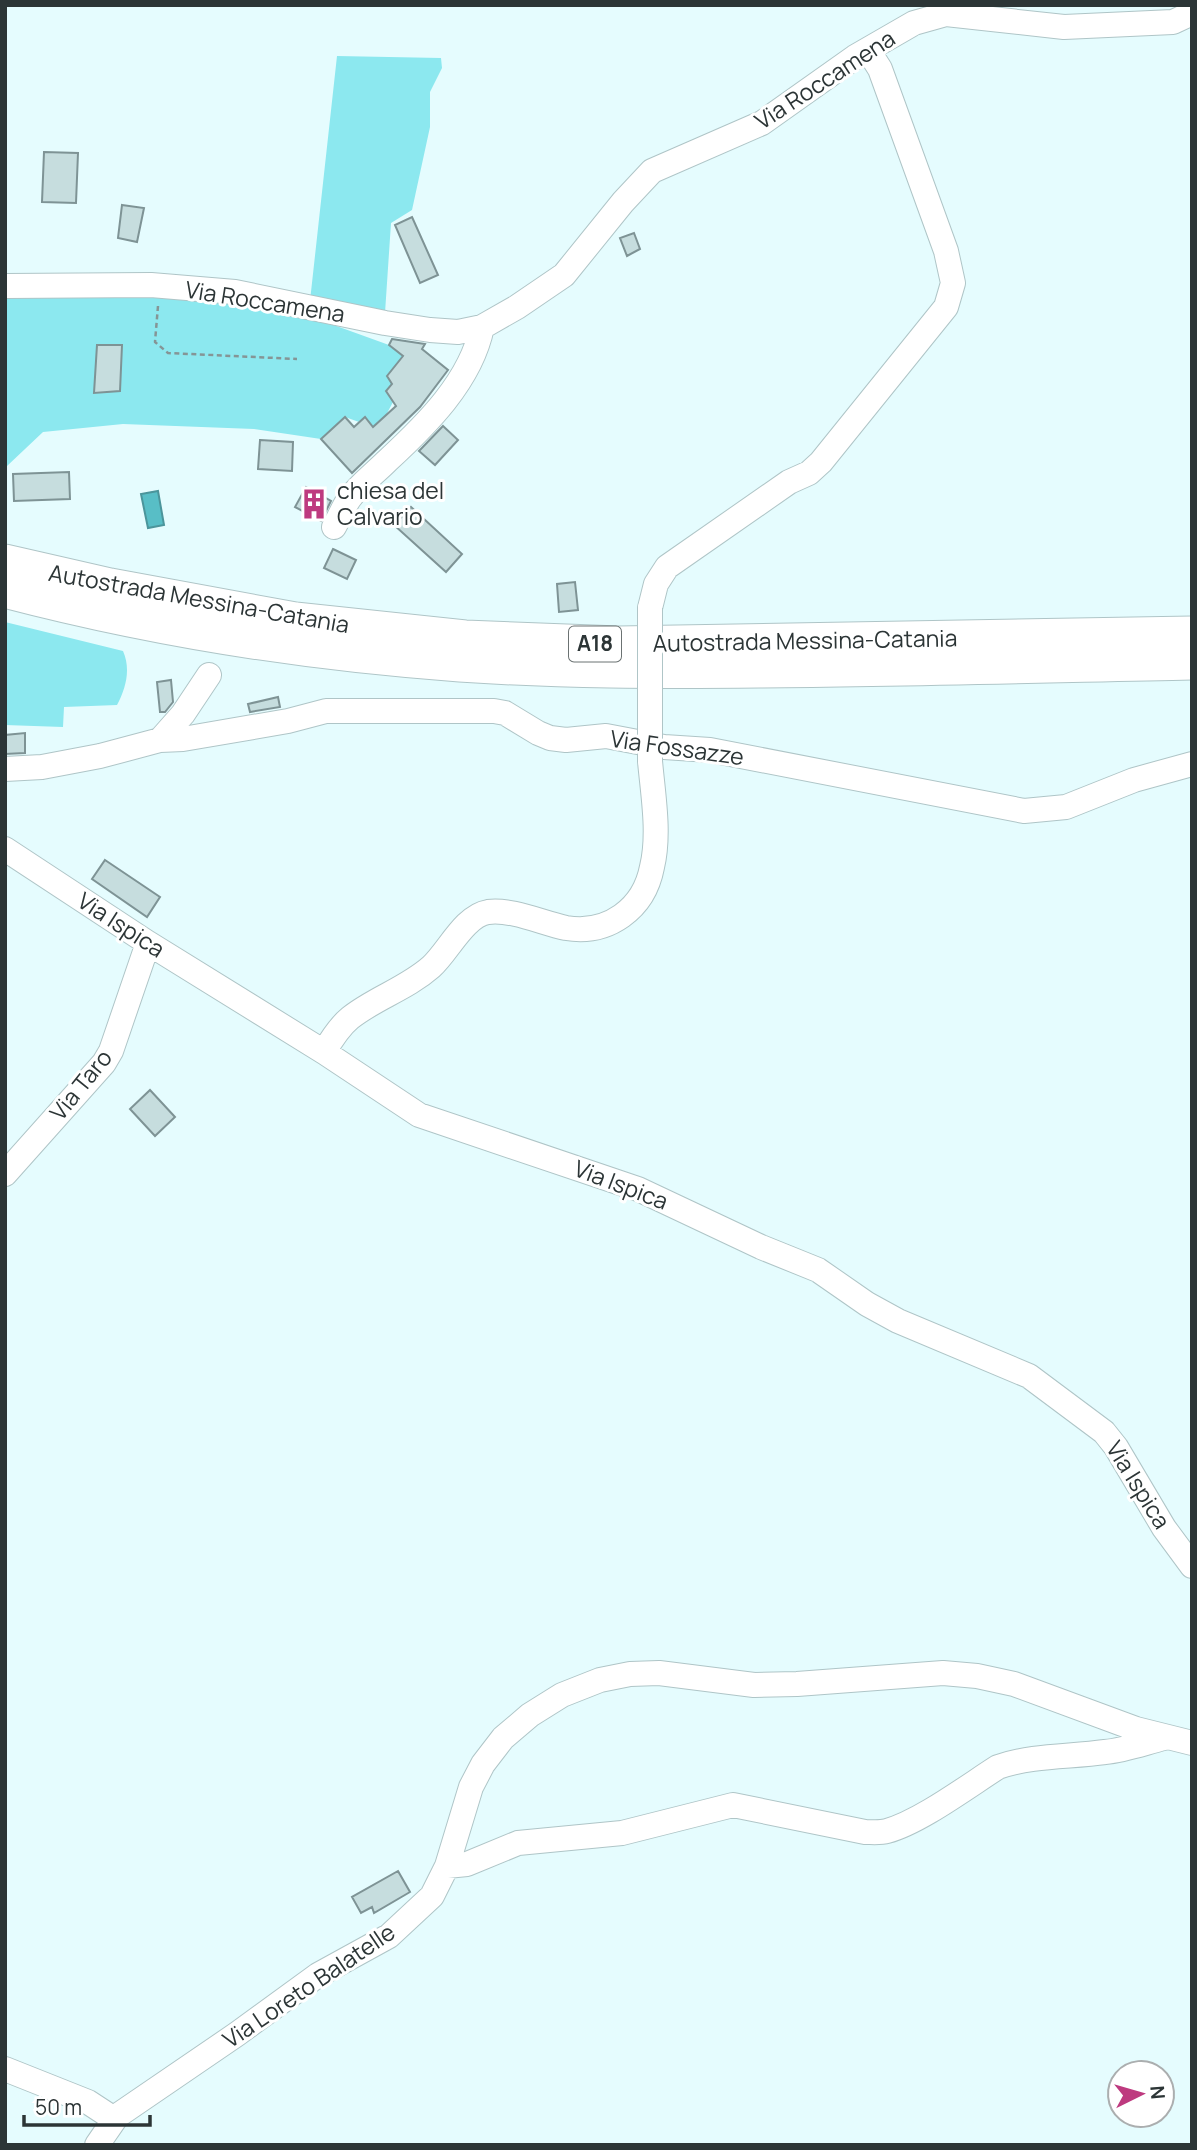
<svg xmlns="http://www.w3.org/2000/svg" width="1197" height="2150" font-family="Manrope,sans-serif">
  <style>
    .green { fill: #8ce8ef }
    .water { fill: #58bec6; stroke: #4b959b; stroke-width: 2 }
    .building { fill: #c6ddde; stroke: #7e9395; stroke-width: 2 }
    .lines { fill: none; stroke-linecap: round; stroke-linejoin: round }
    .minor-casing { stroke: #afc5c7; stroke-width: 26 }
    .highway-casing { stroke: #afc5c7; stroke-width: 37 }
    .path { stroke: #859596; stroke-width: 2.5; stroke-dasharray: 5 3.5; stroke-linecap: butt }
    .minor { stroke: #fff; stroke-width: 24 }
    .highway { stroke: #fff; stroke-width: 35 }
    .minor-bridge-casing { stroke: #afc5c7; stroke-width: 26; stroke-linecap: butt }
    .minor-bridge { stroke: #fff; stroke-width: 24 }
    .labels { text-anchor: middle; stroke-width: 6; stroke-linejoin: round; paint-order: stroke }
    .shield { fill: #fff; stroke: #6b7272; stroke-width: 2 }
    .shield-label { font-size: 21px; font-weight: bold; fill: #2c3536 }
    .street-label { font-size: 23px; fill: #2c3536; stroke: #fff }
    .poi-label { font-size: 23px; fill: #2c3536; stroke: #fff; text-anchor: start }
  </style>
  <rect width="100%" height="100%" fill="#e5fcfe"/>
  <!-- green -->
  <path class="green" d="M337 56 441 58 442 68 430 92V127L412 210 391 223 385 313 310 301Z
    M151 294 236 301 317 319 389 345 403 356 388 376 392 384 386 391 393 402 385 417 373 427 345 417 321 439 254 429 123 424 43 432 7 466 5 470V297Z
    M5 622 123 651C131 669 126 688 117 705L64 707 63 727 5 725Z"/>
  <!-- water -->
  <path class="water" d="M158 491 164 525 148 528 141 494Z"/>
  <!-- building -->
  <path class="building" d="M44 152 78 153 76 203 42 202Z
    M122 205 144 208 137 242 118 238Z
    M412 217 438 275 420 283 395 225Z
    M634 233 640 249 627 256 620 238Z
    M392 339 425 344 422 349 448 370 420 407 352 473 321 439 345 417 354 427 365 417 373 427 396 406 386 391 392 384 387 376 403 356 389 345Z
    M97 345H122L120 391 94 393Z
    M443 426 458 440 435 465 419 451Z
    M260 440 293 442 292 471 258 469Z
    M69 472 70 499 14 501 13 474Z
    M306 487 331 501 321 521 295 507Z
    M411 507 462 554 446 572 394 525Z
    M333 549 356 560 347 579 324 568Z
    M575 582 578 610 559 612 557 584Z
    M171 680 173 702 165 712H160L157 682Z
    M278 697 280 707 250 712 248 704Z
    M25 733V753L5 754V735Z
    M105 860 160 897 147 917 92 879Z
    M150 1090 175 1117 155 1136 130 1109Z
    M398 1871 410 1892 374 1913 372 1907 361 1913 352 1897Z"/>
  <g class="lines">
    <!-- minor casing -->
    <g class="minor-casing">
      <path id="minor" d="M5 286 151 285 235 292 385 323 430 330 458 332 482 327 517 307 564 275 623 202 652 171 762 123 855 57 914 23 946 14 1064 27 1173 22 1192 13
        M334 527C339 518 343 508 349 499 359 485 375 473 387 461 426 425 471 381 482 327
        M650 608 656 584 667 567 789 482 809 473 821 462 946 307 953 283 946 251 880 69 868 50
        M160 740 183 739 288 721 326 711H494L505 713 538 733 550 738 566 740 606 736 664 747 710 750 1024 811 1066 807 1134 780 1192 764
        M5 769 42 767 100 756 160 740 183 714 209 675
        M5 849 148 943 324 1052 419 1115 638 1189 761 1247 818 1270 867 1304 898 1321 1029 1376 1104 1432 1116 1447 1164 1528 1192 1566
        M324 1052C331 1040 339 1027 350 1018 375 998 406 989 431 967 448 952 464 916 488 912 513 909 542 923 566 928 608 935 644 909 652 867 660 834 653 795 650 761
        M5 1174 104 1063 111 1051 148 943
        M447 1866 467 1864 518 1843 622 1833 733 1805 865 1832C872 1832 880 1833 887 1831 920 1822 968 1786 998 1767 1033 1755 1069 1757 1105 1752 1125 1750 1144 1743 1164 1738
        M5 2069 88 2102 114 2119
        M97 2145 117 2116 237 2034 318 1975 389 1936 432 1896 447 1866 471 1787 483 1764 503 1738 530 1715 562 1695 600 1680 630 1674 659 1673 754 1685 797 1684 943 1673 977 1676 1014 1684 1136 1729 1192 1743"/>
    </g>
    <!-- highway casing -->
    <g class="highway-casing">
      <path id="highway" d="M5 562 110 586 295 620 465 638 619 644 1192 634
        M5 590C154 629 307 653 460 664 560 671 660 671 760 670 904 669 1048 665 1192 662"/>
    </g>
    <!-- path -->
    <path class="path" d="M158 306 155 342 168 353 297 359"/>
    <!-- minor -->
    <use href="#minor" class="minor"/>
    <!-- highway -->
    <use href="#highway" class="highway"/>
    <!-- minor-bridge casing -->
    <g class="minor-bridge-casing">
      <path id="minor-bridge" d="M650 761V608"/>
    </g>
    <!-- minor-bridge -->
    <use href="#minor-bridge" class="minor-bridge"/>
  </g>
  <!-- icons -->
  <defs>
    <g id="building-bare" transform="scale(2.415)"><path d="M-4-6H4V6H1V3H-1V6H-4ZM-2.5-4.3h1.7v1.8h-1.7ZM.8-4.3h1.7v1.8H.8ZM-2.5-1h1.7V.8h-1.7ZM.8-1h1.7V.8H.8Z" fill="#be3a7f" stroke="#fff" stroke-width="2.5" paint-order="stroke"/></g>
  </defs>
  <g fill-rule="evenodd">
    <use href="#building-bare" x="314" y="504"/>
  </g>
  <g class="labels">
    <!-- shield labels -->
    <rect class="shield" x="569" y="626.5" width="52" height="35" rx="5"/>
    <g class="shield-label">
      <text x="595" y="651">A18</text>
    </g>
    <!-- street labels -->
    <g class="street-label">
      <text transform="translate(825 80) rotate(-33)" y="8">Via Roccamena</text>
      <text transform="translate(265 302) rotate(9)" y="8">Via Roccamena</text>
      <text transform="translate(199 599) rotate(10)" y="8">Autostrada Messina-Catania</text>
      <text transform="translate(805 641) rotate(-1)" y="8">Autostrada Messina-Catania</text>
      <text transform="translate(677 748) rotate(8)" y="8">Via Fossazze</text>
      <text transform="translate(121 925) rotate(33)" y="8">Via Ispica</text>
      <text transform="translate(81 1085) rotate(-51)" y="8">Via Taro</text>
      <text transform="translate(621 1185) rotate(21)" y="8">Via Ispica</text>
      <text transform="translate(1138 1485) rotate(58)" y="8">Via Ispica</text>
      <text transform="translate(309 1986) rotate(-34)" y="8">Via Loreto Balatelle</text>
    </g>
    <!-- poi labels -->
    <g class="poi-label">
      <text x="337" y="499">chiesa del<tspan x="337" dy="26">Calvario</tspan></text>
    </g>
  </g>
  <!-- border -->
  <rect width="1197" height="2150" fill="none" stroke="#2c3536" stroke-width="14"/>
  <!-- north arrow -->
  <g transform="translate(1141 2094) rotate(85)"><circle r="33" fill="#ffffff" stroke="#abaeaf" stroke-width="2"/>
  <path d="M0-5L12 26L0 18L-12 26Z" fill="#be3a7f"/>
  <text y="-10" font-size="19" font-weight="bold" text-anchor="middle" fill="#2c3536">N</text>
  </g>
  <!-- scale -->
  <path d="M24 2115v10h126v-10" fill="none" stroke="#2c3536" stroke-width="3.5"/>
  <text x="35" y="2115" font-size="21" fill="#2c3536" stroke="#ffffff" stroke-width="5" paint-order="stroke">50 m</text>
</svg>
